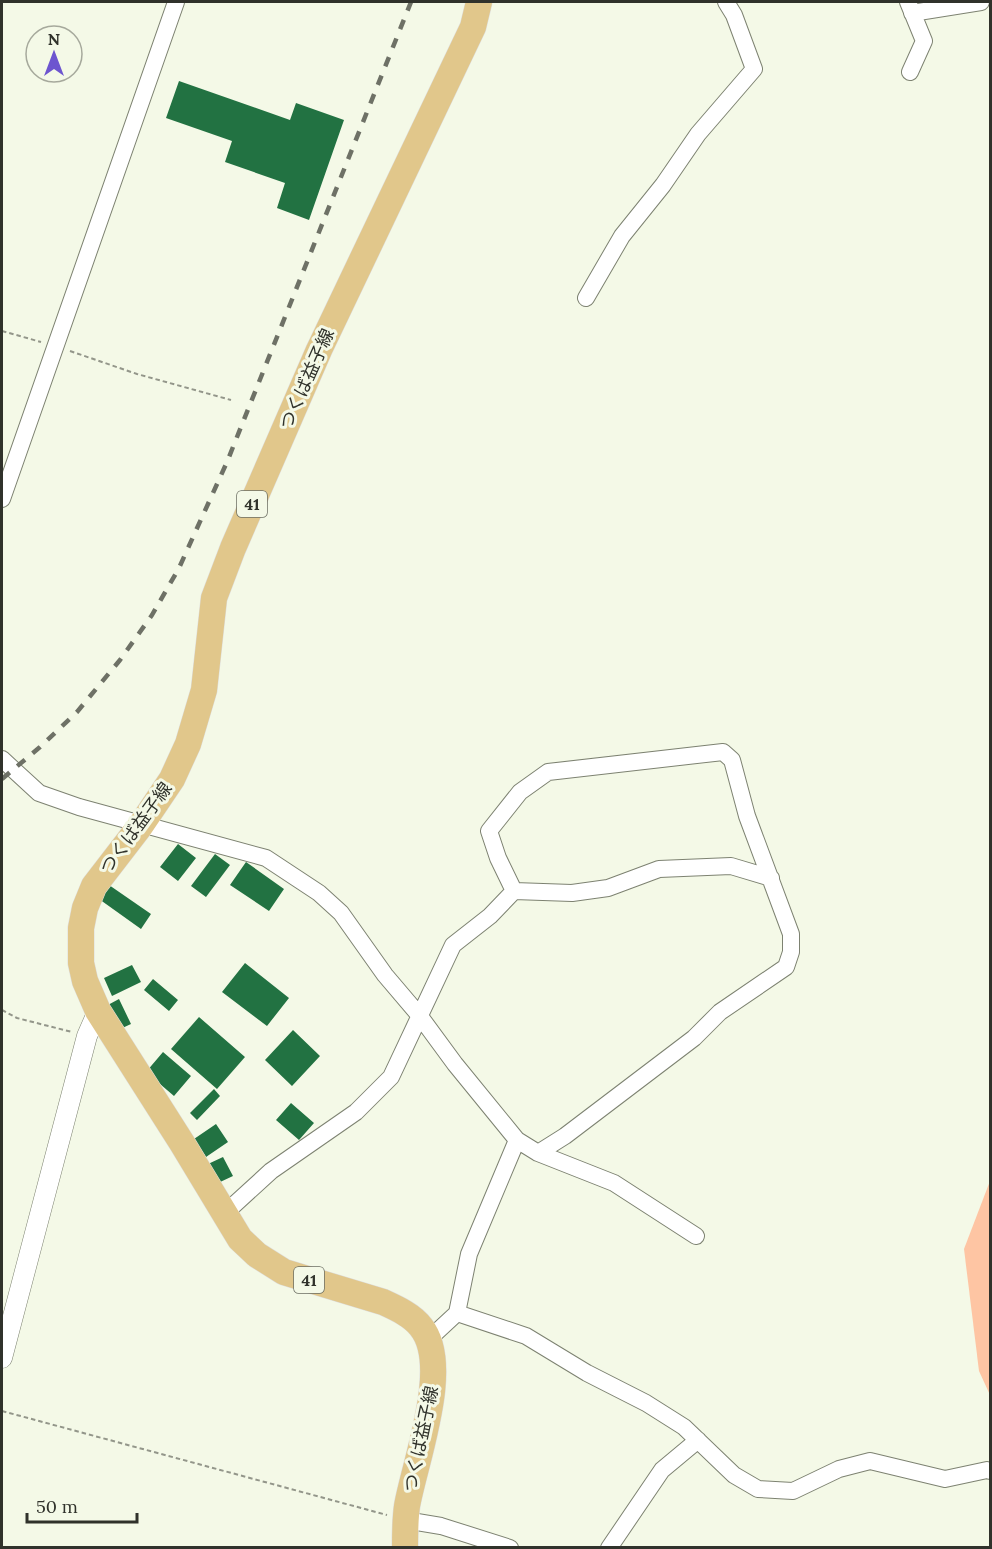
<svg xmlns="http://www.w3.org/2000/svg" width="992" height="1549" font-family="Lora,'Noto Sans JP',serif">
  <style>
    .green { fill: #fec5a3 }
    .building { fill: #227242 }
    .lines { fill: none; stroke-linecap: round; stroke-linejoin: round }
    .minor-casing { stroke: #7d8271; stroke-width: 18 }
    .tertiary-casing { stroke: #7d8271; stroke-width: 21 }
    .primary-casing { stroke: #dededd; stroke-width: 27 }
    .path { stroke: #93968a; stroke-width: 2; stroke-dasharray: 4.5 3; stroke-linecap: butt }
    .minor { stroke: #fff; stroke-width: 16 }
    .tertiary { stroke: #fff; stroke-width: 20 }
    .primary { stroke: #e1c78b; stroke-width: 26 }
    .rail { stroke: #6e7166; stroke-width: 4.5; stroke-dasharray: 10 10; stroke-linecap: butt }
    .labels { text-anchor: middle; stroke-width: 6; stroke-linejoin: round; paint-order: stroke }
    .shield { fill: #f4f9e7; stroke: #6b6e63; stroke-width: 1.5 }
    .shield-label { font-size: 16px; font-weight: bold; fill: #30322b }
    .street-label { font-size: 18px; fill: #30322b; stroke: #f4f9e7 }
  </style>
  <rect width="100%" height="100%" fill="#f4f9e7"/>
  <!-- green -->
  <path class="green" d="M990 1181V1395L979 1371 964 1249Z"/>
  <!-- building -->
  <path class="building" d="M179 81 290 120 296 103 344 120 309 220 277 208 285 183 225 162 232 141 166 118Z
    M178 844 196 858 178 881 160 867Z
    M215 854 230 865 206 897 191 886Z
    M246 862 284 889 269 911 230 885Z
    M109 885 151 914 141 929 99 899Z
    M245 963 289 998 267 1026 222 992Z
    M132 965 141 982 112 996 104 978Z
    M153 979 178 1000 169 1011 144 990Z
    M119 999 131 1024 118 1030 106 1006Z
    M199 1017 245 1057 217 1089 171 1049Z
    M293 1030 320 1056 292 1086 265 1060Z
    M163 1052 191 1076 174 1096 146 1072Z
    M214 1089 220 1096 197 1120 190 1113Z
    M291 1103 314 1123 299 1140 276 1120Z
    M216 1124 228 1142 206 1157 194 1139Z
    M223 1157 233 1176 218 1183 208 1164Z"/>
  <g class="lines">
    <!-- minor casing -->
    <g class="minor-casing">
      <path id="minor" d="M908 2 924 41 910 72
        M912 13 981 2
        M586 298 622 236 663 185 698 134 754 69 734 15 726 2
        M2 499 176 2
        M2 759 39 793 79 807 266 858 319 893 341 913 385 975 419 1015 455 1064 517 1140 538 1153 614 1183 696 1236
        M514 891 498 858 489 831 520 792 548 772 723 752 732 760 747 816 791 934V952L786 967 720 1012 694 1038 565 1136 538 1153
        M224 1214 271 1171 356 1112 391 1077 453 945 490 916 514 891 572 893 608 888 659 869 731 866 771 878
        M457 1313 526 1336 587 1373 646 1403 684 1427 734 1475 758 1489 793 1491 839 1469 870 1461 945 1479 987 1470 990 1471
        M429 1339 457 1313 469 1254 517 1140
        M405 1520 441 1526 510 1548
        M609 1548 662 1470 698 1440"/>
    </g>
    <!-- tertiary casing -->
    <g class="tertiary-casing">
      <path id="tertiary" d="M2 1358 87 1036 98 1011"/>
    </g>
    <!-- primary casing -->
    <g class="primary-casing">
      <path id="primary" d="M405 1548C405 1534 405 1520 407 1506 415 1461 452 1365 421 1327 412 1315 396 1308 383 1302L284 1272 257 1255 240 1239 182 1143 98 1011 85 981 81 963V928L85 908 94 886 141 825 172 779 188 744 204 690 214 598 233 548 319 350 473 27 479 2"/>
    </g>
    <!-- path -->
    <path class="path" d="M2 331 41 342
      M70 351 137 374 231 400
      M2 1010 17 1018 72 1032
      M2 1411 387 1515"/>
    <!-- minor -->
    <use href="#minor" class="minor"/>
    <!-- tertiary -->
    <use href="#tertiary" class="tertiary"/>
    <!-- primary -->
    <use href="#primary" class="primary"/>
    <!-- rail -->
    <path class="rail" d="M2 779 40 747 77 712 120 660 152 615 179 568 227 462 411 2"/>
  </g>
  <g class="labels">
    <!-- shield labels -->
    <g class="shield">
      <rect x="237" y="491" width="30" height="26" rx="4.5"/>
      <rect x="294" y="1267" width="30" height="26" rx="4.5"/>
    </g>
    <g class="shield-label">
      <text x="252" y="510">41</text>
      <text x="309" y="1286">41</text>
    </g>
    <!-- street labels -->
    <g class="street-label">
      <text transform="translate(307 379) rotate(-66)" y="6">つくば益子線</text>
      <text transform="translate(136 828) rotate(-54)" y="6">つくば益子線</text>
      <text transform="translate(421 1439) rotate(-78)" y="6">つくば益子線</text>
    </g>
  </g>
  <!-- border -->
  <rect width="992" height="1549" fill="none" stroke="#30322b" stroke-width="6"/>
  <!-- north arrow -->
  <g transform="translate(54 54)"><circle r="28" fill="#f4f9e7" stroke="#a6a99c" stroke-width="1.5"/>
  <path d="M0-4.5L10 22L0 15L-10 22Z" fill="#6d55cf"/>
  <text y="-9" font-size="16" font-weight="bold" text-anchor="middle" fill="#30322b">N</text>
  </g>
  <!-- scale -->
  <path d="M27 1513v9h110v-9" fill="none" stroke="#30322b" stroke-width="3"/>
  <text x="36" y="1513" font-size="18" fill="#30322b" stroke="#f4f9e7" stroke-width="4.5" paint-order="stroke">50 m</text>
</svg>
